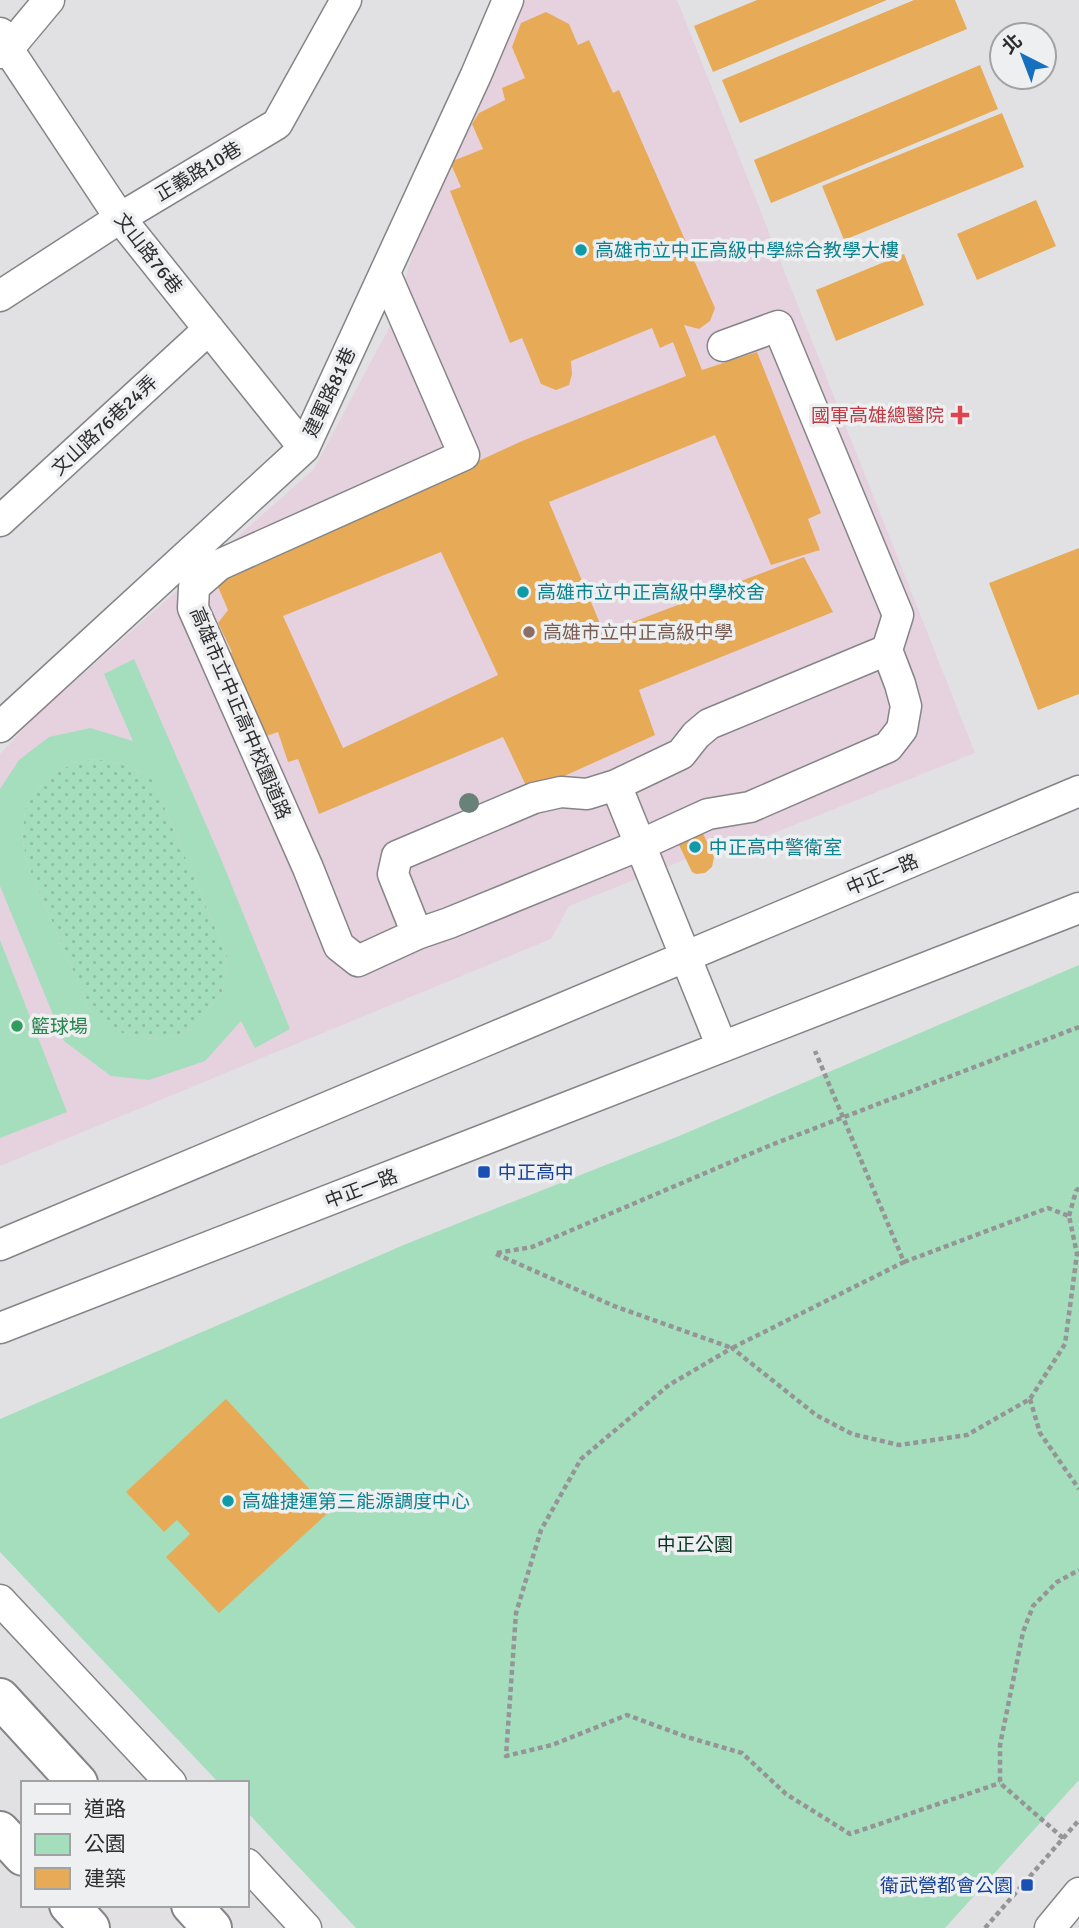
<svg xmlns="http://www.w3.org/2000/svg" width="1079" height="1928" font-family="Signika,'Noto Sans TC',sans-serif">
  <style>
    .education { fill: #e6d1df }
    .grass { fill: url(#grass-dots) }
    .park { fill: #a4debd; fill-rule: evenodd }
    .building { fill: #e7ab58; fill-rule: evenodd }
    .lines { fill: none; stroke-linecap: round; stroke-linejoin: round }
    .minor-casing { stroke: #858587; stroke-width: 33 }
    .highway-casing { stroke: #858587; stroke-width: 42 }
    .path { stroke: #959597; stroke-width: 4.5; stroke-dasharray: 5 3.5; stroke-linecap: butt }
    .minor { stroke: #fff; stroke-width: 30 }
    .highway { stroke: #fff; stroke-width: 38 }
    .tree { fill: #698279 }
    .culture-dot { fill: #0f9aa8; stroke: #eeeff1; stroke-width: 2.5 }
    .health-dot { fill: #e0444e; stroke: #eeeff1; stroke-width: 2.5 }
    .education-dot { fill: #8d6e63; stroke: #eeeff1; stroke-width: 2.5 }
    .leisure-dot { fill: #2e9e5b; stroke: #eeeff1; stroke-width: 2.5 }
    .transit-dot { fill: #1a4fb4; stroke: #eeeff1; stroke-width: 2.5 }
    .labels { text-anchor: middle; stroke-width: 7; stroke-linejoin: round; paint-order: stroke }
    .street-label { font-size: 19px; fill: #2e2e2f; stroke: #eeeff1 }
    .culture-label { font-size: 19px; fill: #0d838f; stroke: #eeeff1; text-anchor: start }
    .health-label { font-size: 19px; fill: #be3a42; stroke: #eeeff1; text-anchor: end }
    .education-label { font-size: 19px; fill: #785e54; stroke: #eeeff1; text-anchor: start }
    .leisure-label { font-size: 19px; fill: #27864d; stroke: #eeeff1; text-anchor: start }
    .transit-label { font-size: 19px; fill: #164399; stroke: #eeeff1; text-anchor: start }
    .park-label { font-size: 19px; fill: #073521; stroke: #eeeff1 }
  </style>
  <defs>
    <pattern id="grass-dots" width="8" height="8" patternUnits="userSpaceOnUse" patternTransform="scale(1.75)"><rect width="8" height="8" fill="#a4debd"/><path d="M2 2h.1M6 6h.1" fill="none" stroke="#8ebfa3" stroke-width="1.8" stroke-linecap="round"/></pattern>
  </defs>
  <rect width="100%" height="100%" fill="#e1e1e4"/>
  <!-- education -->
  <path class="education" d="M525 0H677L975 753 729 851 719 846 569 906 551 939 0 1166V754L37 715 314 469 392 322 425 213 511 23Z"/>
  <!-- grass -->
  <path class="grass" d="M96 759 126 765 153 780 227 956 222 994 186 1033 153 1039 122 1033 90 1010 26 861 22 834 26 804 45 780 73 763Z"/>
  <!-- park -->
  <path class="park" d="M134 659 221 859 290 1029 255 1048 241 1021 205 1061 149 1080 111 1076 64 1041 0 886V789L19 760 49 737 90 728 133 741 104 674ZM96 759 126 765 153 780 227 956 222 994 186 1033 153 1039 122 1033 90 1010 26 861 22 834 26 804 45 780 73 763Z
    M0 940 67 1112 0 1138Z
    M1079 965V1780L945 1928H356L247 1812V1783H219L0 1552V1419L406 1244 679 1136Z"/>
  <!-- building -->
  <path class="building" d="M757 0H887L713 72 694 26Z
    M914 0H955L967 29 740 123 722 80Z
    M546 12 569 24 578 45 589 40 613 93 619 90 715 308 710 321 699 329 684 325 702 370 757 352 821 513 808 519 820 550 771 565 715 435 549 502 604 633 804 557 833 612 639 690 655 735 529 792 503 737 319 814 298 759 288 762 278 732 258 739 220 661 232 652 218 623 228 610 212 573 411 492 522 441 686 376 673 342 660 348 652 328 571 361 572 374 569 385 556 390 541 384 522 338 510 343 450 191 461 187 450 162 483 149 472 124 479 113 505 100 502 88 525 78 512 47 521 23ZM441 552 498 675 343 748 283 616Z
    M980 65 998 109 771 203 754 160Z
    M1002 113 1024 167 844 240 822 186Z
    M1036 200 1056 246 977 280 957 234Z
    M904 254 924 305 836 341 816 290Z
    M1079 548V694L1038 710 989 583Z
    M699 825 714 857 712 867 705 873 696 874 692 872 679 845 687 841 684 833Z
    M226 1399 330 1511 219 1613 166 1557 190 1534 177 1520 164 1532 126 1492Z"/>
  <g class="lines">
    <!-- minor casing -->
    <g class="minor-casing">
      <path id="minor" d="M0 33 8 49 120 218 304 448
        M0 53 8 49 49 0
        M385 273 464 455 219 565 194 587 193 608 308 868 339 946 358 961 417 934 449 923 640 845 708 814 750 807 888 747 902 729 906 706 900 684 887 650 898 615 778 326 723 346
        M0 296 120 218 277 124 346 0
        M0 521 209 329
        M0 727 304 448 476 75 508 0
        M616 785 722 1047
        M417 934 393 874 397 856 534 798 561 792 587 794 616 785 681 754 696 735 709 724 887 650
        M0 1245 1079 791
        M0 1328 1079 908
        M0 1600 171 1783
        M247 1864 306 1928
        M1050 1928 1079 1893"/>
    </g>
    <!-- highway casing -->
    <g class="highway-casing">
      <path id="highway" d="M0 1698 78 1783
        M0 1831 23 1856
        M69 1905 90 1928
        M191 1905 212 1928"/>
    </g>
    <!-- path -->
    <path class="path" d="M1069 1216 1076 1191 1079 1188
      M497 1253 532 1247 771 1145 1079 1027
      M496 1254 614 1306 732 1348 904 1262 815 1051
      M904 1262 1048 1208 1069 1216 1077 1254 1065 1344 1030 1399 967 1435 899 1445 852 1434 816 1415 732 1348 669 1385 581 1459 541 1530 516 1613 506 1756 552 1745 627 1715 687 1737 742 1753 786 1794 850 1834 1000 1783
      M1030 1399 1040 1433 1079 1489
      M1063 1838 1000 1783V1745L1023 1632 1033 1606 1057 1582 1079 1570
      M985 1928 1079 1820"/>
    <!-- minor -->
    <use href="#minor" class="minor"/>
    <!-- highway -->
    <use href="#highway" class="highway"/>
  </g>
  <!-- trees -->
  <circle class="tree" cx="469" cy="803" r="10"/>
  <!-- markers -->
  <g class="culture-dot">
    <circle cx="581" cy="250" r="7"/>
    <circle cx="523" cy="592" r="7"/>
    <circle cx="695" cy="847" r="7"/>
    <circle cx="228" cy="1501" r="7"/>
  </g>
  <path class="health-dot" d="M956.5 404.5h7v7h7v7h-7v7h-7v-7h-7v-7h7z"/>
  <circle class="education-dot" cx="529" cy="632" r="7"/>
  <circle class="leisure-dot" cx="17" cy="1026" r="7"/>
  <g class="transit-dot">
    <rect x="477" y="1165" width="14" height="14" rx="3.5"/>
    <rect x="1020" y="1878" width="14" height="14" rx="3.5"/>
  </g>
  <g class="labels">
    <!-- street labels -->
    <g class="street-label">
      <text transform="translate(198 171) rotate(-31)" y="7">正義路10巷</text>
      <text transform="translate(149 253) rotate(52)" y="7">文山路76巷</text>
      <text transform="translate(329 392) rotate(-65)" y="7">建軍路81巷</text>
      <text transform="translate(104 425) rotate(-43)" y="7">文山路76巷24弄</text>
      <text transform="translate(241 713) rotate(67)" y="7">高雄市立中正高中校園道路</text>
      <text transform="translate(882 874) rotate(-23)" y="7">中正一路</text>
      <text transform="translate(361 1188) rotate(-21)" y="7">中正一路</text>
    </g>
    <!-- culture labels -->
    <g class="culture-label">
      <text x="595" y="257">高雄市立中正高級中學綜合教學大樓</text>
      <text x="537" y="599">高雄市立中正高級中學校舍</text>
      <text x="709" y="854">中正高中警衛室</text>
      <text x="242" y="1508">高雄捷運第三能源調度中心</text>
    </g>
    <!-- health labels -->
    <g class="health-label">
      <text x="944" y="422">國軍高雄總醫院</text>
    </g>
    <!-- education labels -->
    <g class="education-label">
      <text x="543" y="639">高雄市立中正高級中學</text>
    </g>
    <!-- leisure labels -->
    <g class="leisure-label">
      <text x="31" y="1033">籃球場</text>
    </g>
    <!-- transit labels -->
    <g class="transit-label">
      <text x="498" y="1179">中正高中</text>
      <text x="1013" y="1892" text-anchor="end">衛武營都會公園</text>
    </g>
    <!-- park labels -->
    <g class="park-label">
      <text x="695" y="1551">中正公園</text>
    </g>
  </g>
  <!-- legend -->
  <rect x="21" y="1781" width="228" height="126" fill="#eeeff1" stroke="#a1a2a3" stroke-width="2"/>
  <rect x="35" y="1804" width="35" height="10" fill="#ffffff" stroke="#a1a2a3" stroke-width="2"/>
  <text x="84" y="1816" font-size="21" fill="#2e2e2f">道路</text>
  <rect x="35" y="1834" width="35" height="21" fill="#a4debd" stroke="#a1a2a3" stroke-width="2"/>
  <text x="84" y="1851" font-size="21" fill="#2e2e2f">公園</text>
  <rect x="35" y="1868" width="35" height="21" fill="#e7ab58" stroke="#a1a2a3" stroke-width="2"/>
  <text x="84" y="1886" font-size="21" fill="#2e2e2f">建築</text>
  <!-- north arrow -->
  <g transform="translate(1023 56) rotate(318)"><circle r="33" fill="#eeeff1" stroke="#a1a2a3" stroke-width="2"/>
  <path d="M0-5L12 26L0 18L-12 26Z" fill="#1670bd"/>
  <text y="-10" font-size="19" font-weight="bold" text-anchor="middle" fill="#2e2e2f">北</text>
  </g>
</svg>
